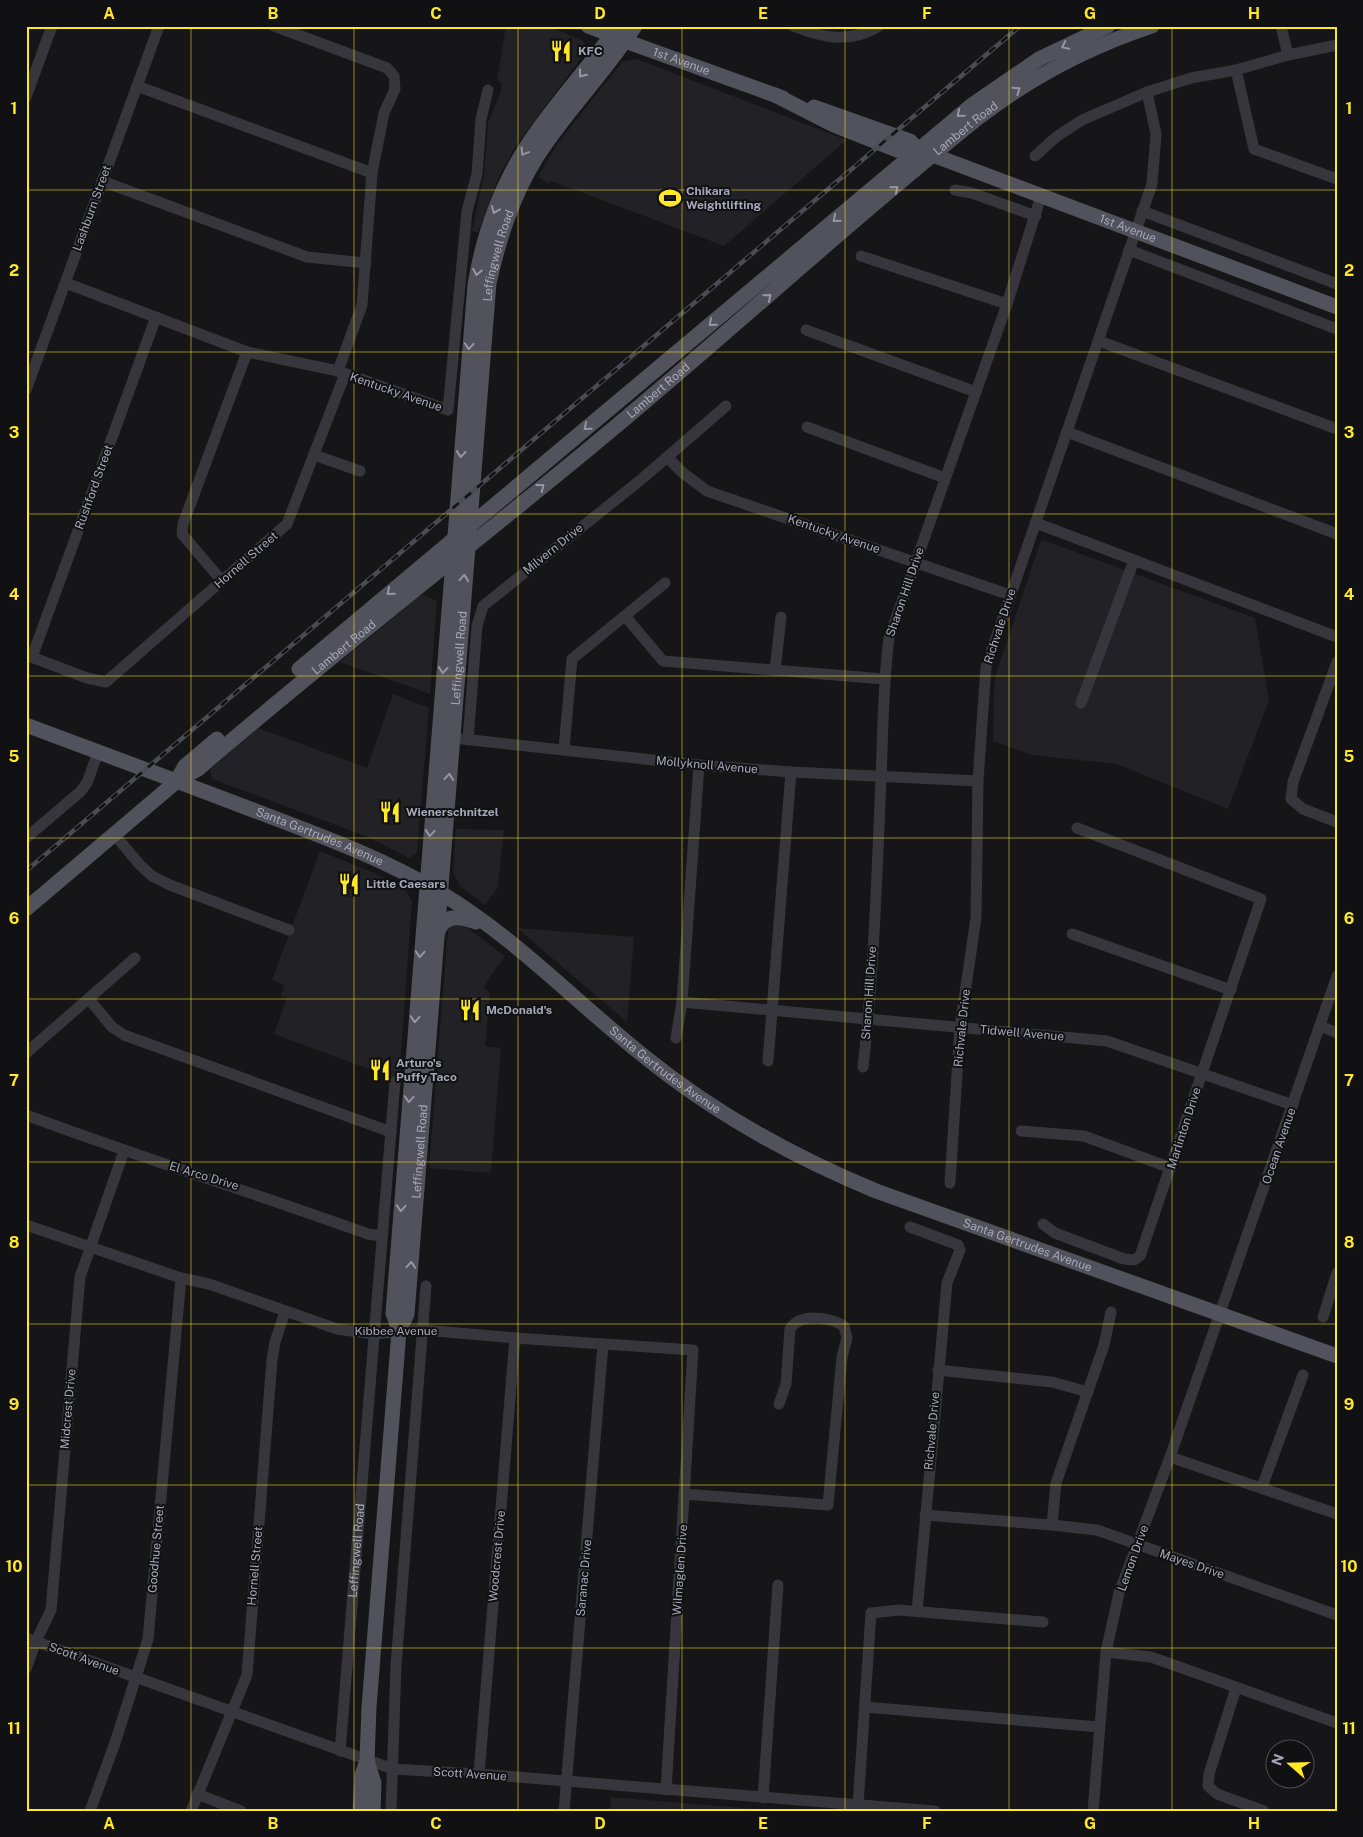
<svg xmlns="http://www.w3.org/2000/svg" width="1363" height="1837" font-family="'Public Sans',sans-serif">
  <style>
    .built { fill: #222125 }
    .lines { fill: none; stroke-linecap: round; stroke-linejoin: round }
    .minor { stroke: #37363d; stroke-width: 11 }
    .major { stroke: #52525c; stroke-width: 15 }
    .rail-casing { stroke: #4b4b54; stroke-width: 4.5 }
    .rail { stroke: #111113; stroke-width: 2.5; stroke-dasharray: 8; stroke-linecap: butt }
    .oneway { stroke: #9597a6 }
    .grid { fill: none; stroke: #ffe826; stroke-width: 1; stroke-opacity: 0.55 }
    .labels { text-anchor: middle; stroke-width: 4; stroke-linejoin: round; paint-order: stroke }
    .poi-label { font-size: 12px; font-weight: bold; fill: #a6a8b9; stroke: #111113; text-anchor: start }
    .street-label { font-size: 12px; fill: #a6a8b9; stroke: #111113 }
    .neatline { fill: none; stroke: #ffe826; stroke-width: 2 }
    .grid-label { font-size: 16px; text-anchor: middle; font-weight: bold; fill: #ffe826 }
  </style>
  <rect width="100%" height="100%" fill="#161618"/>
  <!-- built -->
  <path class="built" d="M506 26H548L583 41 587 50 518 143 500 174 478 232 472 231 484 176 488 123 501 91V82L497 80Z
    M637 59 756 105 847 140 724 246 551 181 549 184 538 177 558 143 622 62Z
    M1043 540 1255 618 1269 700 1228 809 1117 764 1032 755 993 741 994 687 997 671 1040 543Z
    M422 594 437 601 430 694 340 662Z
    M393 694 429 708 417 853 409 858 368 837 212 779 210 769 258 728 367 768Z
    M456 829 504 830 498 887 485 905 460 886 453 872Z
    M320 851 379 875 406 890 412 902 399 1080 274 1034 287 998 281 996 284 985 272 980Z
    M453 924 466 927 505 956 483 987 490 993 485 1046 501 1048 491 1173 429 1168 448 929Z
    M517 928 634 937 627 1022Z
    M611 1797 778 1811H610Z"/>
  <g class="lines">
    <!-- minor -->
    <g class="minor">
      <path d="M274 26 387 68 394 76 395 89 384 113 372 173 362 305 338 371"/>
      <path d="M793 26C823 38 850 44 879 26"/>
      <path d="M1281 26 1288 55"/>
      <path d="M1236 70 1254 149 1337 179"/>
      <path d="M137 86 372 173"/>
      <path d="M26 97 52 26"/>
      <path d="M1035 156 1056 137 1082 120 1147 92 1191 78 1236 70 1288 55 1337 45"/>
      <path d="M102 181 307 257 366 263"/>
      <path d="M955 190 972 193 1036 216"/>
      <path d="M1142 211 1337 284"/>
      <path d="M1129 250 1337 329"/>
      <path d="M861 256 1007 304"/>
      <path d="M66 283 247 352 338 371 448 410 467 211 477 174 481 119 488 90"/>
      <path d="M806 330 976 392"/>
      <path d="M1099 341 1337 429"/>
      <path d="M26 390 159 26"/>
      <path d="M807 427 945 478"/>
      <path d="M1067 432 1337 534"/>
      <path d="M314 455 360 471"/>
      <path d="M667 457 683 473 707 491 1010 595"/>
      <path d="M1036 523 1337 637"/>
      <path d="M222 581 182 534 183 524 247 352"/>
      <path d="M625 616 663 661 884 679"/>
      <path d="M26 655 87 678 106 682 287 524 345 374"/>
      <path d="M32 657 156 317"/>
      <path d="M1337 662 1293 782 1291 799 1303 809 1337 822"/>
      <path d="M775 670 781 617"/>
      <path d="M1081 703 1134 560"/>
      <path d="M445 737 699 765 791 772 978 781"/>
      <path d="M468 740 477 626 483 606 643 478 726 406"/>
      <path d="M564 749 572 659 665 583"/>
      <path d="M114 834 140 865 152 876 170 885 289 930"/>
      <path d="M26 838 80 792 87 783 98 752"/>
      <path d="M1072 934 1231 990"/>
      <path d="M89 999 112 1027 124 1035 391 1132"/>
      <path d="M682 1002 1107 1041 1293 1105"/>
      <path d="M1320 1026 1337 1033"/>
      <path d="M676 1038 682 1002 699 765"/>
      <path d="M26 1053 135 958"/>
      <path d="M768 1061 791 772"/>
      <path d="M863 1067C874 971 877 874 881 778 883 731 883 684 889 638L1007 304 1041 196"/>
      <path d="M26 1115C139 1157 254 1193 368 1234L382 1236"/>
      <path d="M1021 1131 1084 1136 1171 1168"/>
      <path d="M950 1183 960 1027 976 918 978 781 986 667 1152 184 1156 134 1147 92"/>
      <path d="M1043 1224 1055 1233 1124 1259 1134 1260 1140 1256 1261 899 1077 828"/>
      <path d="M26 1225 181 1278 209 1284 337 1329 374 1334 423 1330 515 1338 693 1350 666 1790"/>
      <path d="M910 1227 958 1245 960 1250 947 1283 917 1612"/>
      <path d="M1323 1317 1337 1273"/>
      <path d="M938 1370 1052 1382 1088 1392"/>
      <path d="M1170 1457 1337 1514"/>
      <path d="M1262 1487 1303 1375"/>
      <path d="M684 1494 828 1505 842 1357 847 1338 844 1326C829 1317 800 1313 790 1329L786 1384 779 1404"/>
      <path d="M925 1515 1052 1525 1097 1530 1337 1615"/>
      <path d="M1052 1525 1056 1483 1104 1345 1111 1312"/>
      <path d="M26 1638 393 1769 479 1774 935 1811"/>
      <path d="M1106 1652 1151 1657 1337 1723"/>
      <path d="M26 1669 36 1641 51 1610 80 1277 124 1151"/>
      <path d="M1236 1688 1209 1774 1208 1786 1217 1794 1264 1811"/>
      <path d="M865 1707 1099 1727"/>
      <path id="s1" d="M340 1751 395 1082"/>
      <path d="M479 1774 515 1338"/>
      <path d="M197 1794 241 1811"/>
      <path d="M763 1798 778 1585"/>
      <path d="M858 1805 871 1613 899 1610 1043 1622"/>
      <path d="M90 1811 115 1743 148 1639 181 1278"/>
      <path d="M191 1811 247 1675 272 1360 275 1342 285 1312"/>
      <path d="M391 1811 396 1665 426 1286"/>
      <path d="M564 1811 603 1344"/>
      <path d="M1093 1811 1106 1652 1119 1593 1170 1457 1337 976"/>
    </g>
    <!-- major -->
    <g class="major">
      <path d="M588 26 612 35"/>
      <path id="s2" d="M625 41 783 98"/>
      <path id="s3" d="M775 95 834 125 897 150H918L946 160 1337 307"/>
      <path d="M814 107 910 141 918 150"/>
      <path d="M299 669 972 105 1039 59 1108 26"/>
      <path id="s4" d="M26 725C105 755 183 783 261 813 322 836 384 859 441 893 514 937 574 1000 640 1053 712 1112 791 1156 876 1191L1337 1356"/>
      <path d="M180 775 185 766 217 739"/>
      <path id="s5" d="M26 909 177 781 198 769C325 660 456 558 585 452 718 343 844 225 978 118 1031 77 1089 47 1152 26"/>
      <path d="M437 935C442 913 460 916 476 922"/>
      <path d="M399 1331 393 1313 475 285C483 236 500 188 527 146 554 104 590 67 618 26"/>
      <path d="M360 1811 362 1775 367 1761"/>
      <path id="s6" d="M373 1811 374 1783 367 1761 369 1707 399 1331 407 1314 489 283C499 239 512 197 536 158 565 112 605 73 635 26"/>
    </g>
    <!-- rail casing -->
    <g class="rail-casing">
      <path id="rail" d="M26 871 1020 26"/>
    </g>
    <!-- rail -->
    <use href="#rail" class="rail"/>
  </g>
  <!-- one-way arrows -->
  <defs><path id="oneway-chevron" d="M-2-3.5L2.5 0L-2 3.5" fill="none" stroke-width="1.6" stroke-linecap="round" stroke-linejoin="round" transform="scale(1.25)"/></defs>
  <g class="oneway">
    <use href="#oneway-chevron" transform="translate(1065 46) rotate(154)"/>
    <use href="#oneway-chevron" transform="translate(582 74) rotate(128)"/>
    <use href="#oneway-chevron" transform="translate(1017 90) rotate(-34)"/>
    <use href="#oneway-chevron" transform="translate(960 114) rotate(141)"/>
    <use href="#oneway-chevron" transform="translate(524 152) rotate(121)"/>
    <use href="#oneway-chevron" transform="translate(895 189) rotate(-40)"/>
    <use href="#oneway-chevron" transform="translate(495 210) rotate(112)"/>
    <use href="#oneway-chevron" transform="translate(836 219) rotate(140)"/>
    <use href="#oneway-chevron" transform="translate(477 272) rotate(101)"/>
    <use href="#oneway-chevron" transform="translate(768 297) rotate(-40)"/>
    <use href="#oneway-chevron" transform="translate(712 323) rotate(140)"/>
    <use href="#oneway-chevron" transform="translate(469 346) rotate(94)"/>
    <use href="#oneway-chevron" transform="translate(587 427) rotate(140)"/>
    <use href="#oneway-chevron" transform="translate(461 454) rotate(95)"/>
    <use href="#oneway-chevron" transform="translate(541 487) rotate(-38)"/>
    <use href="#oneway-chevron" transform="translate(464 578) rotate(-85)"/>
    <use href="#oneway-chevron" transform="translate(390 592) rotate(140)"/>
    <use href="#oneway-chevron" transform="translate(443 670) rotate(95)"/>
    <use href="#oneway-chevron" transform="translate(449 777) rotate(-85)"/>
    <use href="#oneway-chevron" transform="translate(430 833) rotate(95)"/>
    <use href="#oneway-chevron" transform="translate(420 954) rotate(94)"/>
    <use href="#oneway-chevron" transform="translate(415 1019) rotate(94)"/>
    <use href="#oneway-chevron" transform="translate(409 1099) rotate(94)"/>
    <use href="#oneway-chevron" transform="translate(401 1208) rotate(94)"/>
    <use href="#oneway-chevron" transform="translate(411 1265) rotate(-86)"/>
  </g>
  <!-- grid -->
  <path class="grid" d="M191 26V1811M354 26V1811M518 26V1811M682 26V1811M845 26V1811M1009 26V1811M1172 26V1811M26 190H1337M26 352H1337M26 514H1337M26 676H1337M26 838H1337M26 999H1337M26 1162H1337M26 1324H1337M26 1485H1337M26 1648H1337"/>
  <!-- icons -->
  <defs>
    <g id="restaurant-bare" transform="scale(1.725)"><path d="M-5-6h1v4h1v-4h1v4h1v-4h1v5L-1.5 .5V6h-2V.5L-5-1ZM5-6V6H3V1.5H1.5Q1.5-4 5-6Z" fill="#ffe826" stroke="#111113" stroke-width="2.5" paint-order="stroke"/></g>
    <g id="stadium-bare" transform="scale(1.725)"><path d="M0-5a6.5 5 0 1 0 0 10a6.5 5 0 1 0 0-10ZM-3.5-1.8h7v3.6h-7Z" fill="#ffe826" stroke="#111113" stroke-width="2.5" paint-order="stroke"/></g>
  </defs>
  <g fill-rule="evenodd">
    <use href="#restaurant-bare" x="561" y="51"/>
    <use href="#stadium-bare" x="670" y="198"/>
    <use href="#restaurant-bare" x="390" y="812"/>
    <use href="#restaurant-bare" x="349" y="884"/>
    <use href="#restaurant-bare" x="470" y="1010"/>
    <use href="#restaurant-bare" x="380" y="1070"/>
  </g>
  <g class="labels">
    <!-- poi labels -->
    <g class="poi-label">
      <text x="578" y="55">KFC</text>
      <text x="686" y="195">Chikara<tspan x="686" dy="14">Weightlifting</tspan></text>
      <text x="406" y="816">Wienerschnitzel</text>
      <text x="366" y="888">Little Caesars</text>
      <text x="486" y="1014">McDonald's</text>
      <text x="396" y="1067">Arturo's<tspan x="396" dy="14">Puffy Taco</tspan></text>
    </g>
    <!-- street labels -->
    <g class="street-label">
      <text dy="4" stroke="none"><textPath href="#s2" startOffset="60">1st Avenue</textPath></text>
      <text dy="4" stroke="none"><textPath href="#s5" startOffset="1222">Lambert Road</textPath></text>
      <text transform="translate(92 208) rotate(-70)" y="4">Lashburn Street</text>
      <text dy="4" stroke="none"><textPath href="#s3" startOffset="379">1st Avenue</textPath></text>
      <text dy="4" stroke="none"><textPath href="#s6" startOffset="1564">Leffingwell Road</textPath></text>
      <text dy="4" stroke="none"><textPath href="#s5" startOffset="818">Lambert Road</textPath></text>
      <text transform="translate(396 392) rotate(19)" y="4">Kentucky Avenue</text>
      <text transform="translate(94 487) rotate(-70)" y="4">Rushford Street</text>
      <text transform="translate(834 534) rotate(19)" y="4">Kentucky Avenue</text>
      <text transform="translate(553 549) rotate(-39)" y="4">Milvern Drive</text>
      <text transform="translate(246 560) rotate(-41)" y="4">Hornell Street</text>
      <text transform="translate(905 592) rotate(-71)" y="4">Sharon Hill Drive</text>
      <text transform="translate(1000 626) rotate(-72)" y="4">Richvale Drive</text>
      <text dy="4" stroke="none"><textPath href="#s5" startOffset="412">Lambert Road</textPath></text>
      <text dy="4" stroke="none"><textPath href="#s6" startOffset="1159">Leffingwell Road</textPath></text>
      <text transform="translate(707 765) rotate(5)" y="4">Mollyknoll Avenue</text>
      <text dy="4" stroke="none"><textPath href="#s4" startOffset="314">Santa Gertrudes Avenue</textPath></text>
      <text transform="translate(869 993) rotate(-86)" y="4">Sharon Hill Drive</text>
      <text transform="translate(962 1028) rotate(-84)" y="4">Richvale Drive</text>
      <text transform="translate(1022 1033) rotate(5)" y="4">Tidwell Avenue</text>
      <text dy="4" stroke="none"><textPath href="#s4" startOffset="734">Santa Gertrudes Avenue</textPath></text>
      <text transform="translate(1184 1128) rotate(-72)" y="4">Marlinton Drive</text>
      <text transform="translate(1279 1146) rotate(-71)" y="4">Ocean Avenue</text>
      <text dy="4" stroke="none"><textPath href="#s6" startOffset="664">Leffingwell Road</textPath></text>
      <text transform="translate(204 1176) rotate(17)" y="4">El Arco Drive</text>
      <text dy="4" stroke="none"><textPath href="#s4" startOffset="1139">Santa Gertrudes Avenue</textPath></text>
      <text x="396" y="1335">Kibbee Avenue</text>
      <text transform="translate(68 1409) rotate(-85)" y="4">Midcrest Drive</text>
      <text transform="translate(932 1431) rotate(-85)" y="4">Richvale Drive</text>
      <text transform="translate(156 1549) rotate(-85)" y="4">Goodhue Street</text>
      <text dy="4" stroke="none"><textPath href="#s1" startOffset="201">Leffingwell Road</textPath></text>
      <text transform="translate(497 1556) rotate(-85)" y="4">Woodcrest Drive</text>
      <text transform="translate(1133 1558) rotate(-70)" y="4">Lemon Drive</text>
      <text transform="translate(1192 1564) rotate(19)" y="4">Mayes Drive</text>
      <text transform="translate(255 1566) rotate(-85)" y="4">Hornell Street</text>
      <text transform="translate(680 1570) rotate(-86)" y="4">Wilmaglen Drive</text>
      <text transform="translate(584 1578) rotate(-85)" y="4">Saranac Drive</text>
      <text transform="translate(84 1659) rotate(20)" y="4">Scott Avenue</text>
      <text transform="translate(470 1774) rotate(4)" y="4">Scott Avenue</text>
    </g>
  </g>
  <!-- border -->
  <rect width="1363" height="1837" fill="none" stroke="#111113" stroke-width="55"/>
  <!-- north arrow -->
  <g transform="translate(1290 1764) rotate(290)"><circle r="24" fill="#111113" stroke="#4d4d55"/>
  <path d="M0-4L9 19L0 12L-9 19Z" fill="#ffe826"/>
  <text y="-8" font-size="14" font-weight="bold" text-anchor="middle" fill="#a6a8b9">N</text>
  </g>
  <rect x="28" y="28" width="1308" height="1782" class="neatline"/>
  <g class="grid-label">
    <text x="109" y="19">A</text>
    <text x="273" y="19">B</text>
    <text x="436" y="19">C</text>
    <text x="600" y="19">D</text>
    <text x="763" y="19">E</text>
    <text x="927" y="19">F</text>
    <text x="1090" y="19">G</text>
    <text x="1254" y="19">H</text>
    <text x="14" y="114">1</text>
    <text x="1349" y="114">1</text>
    <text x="14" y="276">2</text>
    <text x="1349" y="276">2</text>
    <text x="14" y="438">3</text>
    <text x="1349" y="438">3</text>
    <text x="14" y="600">4</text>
    <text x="1349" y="600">4</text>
    <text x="14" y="762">5</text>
    <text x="1349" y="762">5</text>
    <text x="14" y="924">6</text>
    <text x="1349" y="924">6</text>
    <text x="14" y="1086">7</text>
    <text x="1349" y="1086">7</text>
    <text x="14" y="1248">8</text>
    <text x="1349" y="1248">8</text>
    <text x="14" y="1410">9</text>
    <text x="1349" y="1410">9</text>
    <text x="14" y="1572">10</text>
    <text x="1349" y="1572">10</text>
    <text x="14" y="1734">11</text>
    <text x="1349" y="1734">11</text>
    <text x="109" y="1829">A</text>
    <text x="273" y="1829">B</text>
    <text x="436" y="1829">C</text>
    <text x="600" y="1829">D</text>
    <text x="763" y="1829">E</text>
    <text x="927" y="1829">F</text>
    <text x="1090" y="1829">G</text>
    <text x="1254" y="1829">H</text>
  </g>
</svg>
